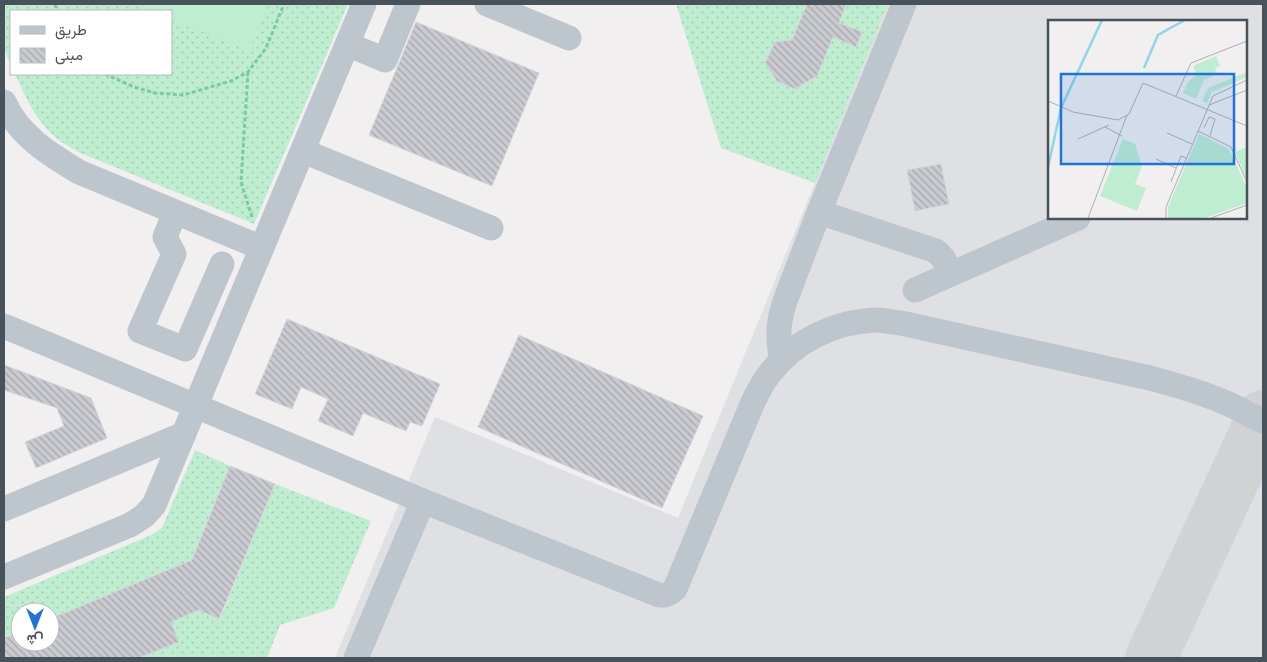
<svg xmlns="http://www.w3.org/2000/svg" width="1267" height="662" font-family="Helvetica,Vazirmatn,sans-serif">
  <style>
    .airport { fill: #dee0e3; fill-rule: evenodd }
    .grass { fill: url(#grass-dots) }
    .pitch { fill: #bfedd0 }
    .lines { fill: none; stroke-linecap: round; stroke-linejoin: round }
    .taxiway { stroke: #d1d2d4; stroke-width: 52 }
    .building { fill: url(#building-back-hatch); stroke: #d3d5da }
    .path { stroke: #78caa1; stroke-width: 3; stroke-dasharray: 4 2.5; stroke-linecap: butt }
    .minor { stroke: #bec6cd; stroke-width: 25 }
    .inset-river { fill: none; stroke: #8ed6e8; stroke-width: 2.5 }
    .inset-road { fill: none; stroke: #adb0b4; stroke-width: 1 }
    .view { fill: #2073da; fill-opacity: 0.15; stroke: #2073da; stroke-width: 2.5 }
    .inset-edge { fill: none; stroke: #48525b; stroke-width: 2.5 }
  </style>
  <defs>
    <pattern id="grass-dots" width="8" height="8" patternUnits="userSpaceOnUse" patternTransform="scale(1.25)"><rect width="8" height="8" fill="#bfedd0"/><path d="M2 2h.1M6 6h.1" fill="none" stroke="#a6cdb5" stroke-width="1.8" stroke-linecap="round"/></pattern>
    <pattern id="building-back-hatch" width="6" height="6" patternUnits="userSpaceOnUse" patternTransform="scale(1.25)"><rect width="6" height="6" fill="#c9cbd1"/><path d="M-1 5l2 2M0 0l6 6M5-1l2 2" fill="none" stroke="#a5a7ad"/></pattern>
  </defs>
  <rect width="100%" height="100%" fill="#f1efef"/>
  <!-- airport -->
  <path class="airport" d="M888 4H1263V658H335L435 417 678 518ZM1050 21H1246V218H1050Z"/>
  <!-- grass -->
  <path class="grass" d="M4 4H348L254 224 78 152C71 147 62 143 55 137 35 119 26 98 15 74H171V11H11V65L4 49Z
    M676 4H888L815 183 721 148Z
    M195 450 230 466 192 560 50 619V612H20V632L4 638V597L149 536 162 528Z
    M275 484 371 521 334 608 280 625 267 658H138L179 642 171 622 199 610 220 619Z"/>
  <!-- pitch -->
  <path class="pitch" d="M134 4H268L249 51 171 19V11H152Z"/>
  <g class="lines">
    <!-- taxiway -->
    <path class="taxiway" d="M1151 658 1263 416"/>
  </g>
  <!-- building -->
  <path class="building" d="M807 4H846L839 23 862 32 856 47 833 37 817 76 795 89 777 81 765 63 775 42 792 40Z
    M416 22 539 73 492 186 369 135Z
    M941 164 949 204 915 211 907 170Z
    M287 319 440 384 422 426 410 422 406 431 363 413 353 436 318 421 328 399 301 387 292 409 255 394Z
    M519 335 703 416 662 508 478 427Z
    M4 365 91 398 107 438 36 468 25 442 64 426 57 408 4 390Z
    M230 466 275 484 219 619 199 610 171 622 179 642 138 658H4V638L20 632V642H50V619L192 560Z"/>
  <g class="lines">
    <!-- path -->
    <path class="path" d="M55 4 57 11
      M248 72 241 182 252 217
      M105 74 134 87 155 93 183 95 231 81 248 72 266 48 284 4"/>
    <!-- minor -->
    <path class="minor" d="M487 4 569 38
      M347 44 385 60 408 4
      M4 102C18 135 49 154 79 172L262 248
      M303 151 491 228
      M175 212 165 237 174 254 140 331 185 349 222 264
      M819 212 936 251C944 258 947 263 948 274
      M915 290 1078 218
      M4 326 423 501 659 595C666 596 670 594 675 589L753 402C758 392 763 381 771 372 795 341 834 322 874 320 883 320 892 322 901 323L1150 378C1179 386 1208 394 1235 407 1245 412 1254 417 1263 421
      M782 360C777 338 778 322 785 301L819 212 904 4
      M4 509 184 434
      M4 577 130 525 144 516 154 505 364 4
      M356 658 423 501"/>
  </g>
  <!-- overview -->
  <g transform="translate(1048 20)">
    <rect width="199" height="199" fill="#f1efef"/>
    <path d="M168 36 172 46 167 48 169 54 156 60 148 79 135 73 140 62 149 55 145 46ZM199 52V57L164 72 159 83 154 81 160 68ZM151 114 181 129 199 168V183L157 198H120V187ZM75 119 87 124 94 146 87 164 98 168 89 191 52 176ZM199 127V160L187 132Z" fill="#bfedd0"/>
    <path d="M152 137 177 148 160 188 135 177Z" fill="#bfedd0"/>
    <path class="inset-river" d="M96 48 110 15 137 0M0 147 13 88 54 0"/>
    <path class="inset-road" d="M128 76 143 43 199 21M0 81 25 92 70 100 81 94 95 63 199 106M161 85 199 70M57 107 74 116M156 108 161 97 167 99 162 116M150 111 183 127 199 162M119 113 144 124M30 119 61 105M108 139 128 148M123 162 133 136 138 138M40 198 79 95M118 198V187L165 76 199 60M163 198 199 185"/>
    <path class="view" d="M13 54H186V144H13Z"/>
    <rect width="199" height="199" class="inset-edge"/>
  </g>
  <!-- border -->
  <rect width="1267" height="662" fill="none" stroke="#48525b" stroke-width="10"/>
  <!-- legend -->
  <rect x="10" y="10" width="162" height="65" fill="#ffffff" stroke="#b6babd"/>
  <rect x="20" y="26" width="25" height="8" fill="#bec6cd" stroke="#b6babd"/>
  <text x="55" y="35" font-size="15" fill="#48525b">طريق</text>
  <rect x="20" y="48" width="25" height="15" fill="url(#building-back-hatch)" stroke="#b6babd"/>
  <text x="55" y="60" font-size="15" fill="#48525b">مبنى</text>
  <!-- north arrow -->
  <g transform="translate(35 627) rotate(180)"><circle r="24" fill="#ffffff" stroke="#b6babd"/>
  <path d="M0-4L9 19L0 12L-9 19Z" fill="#2073da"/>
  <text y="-8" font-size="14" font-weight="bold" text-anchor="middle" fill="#48525b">ش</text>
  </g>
</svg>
